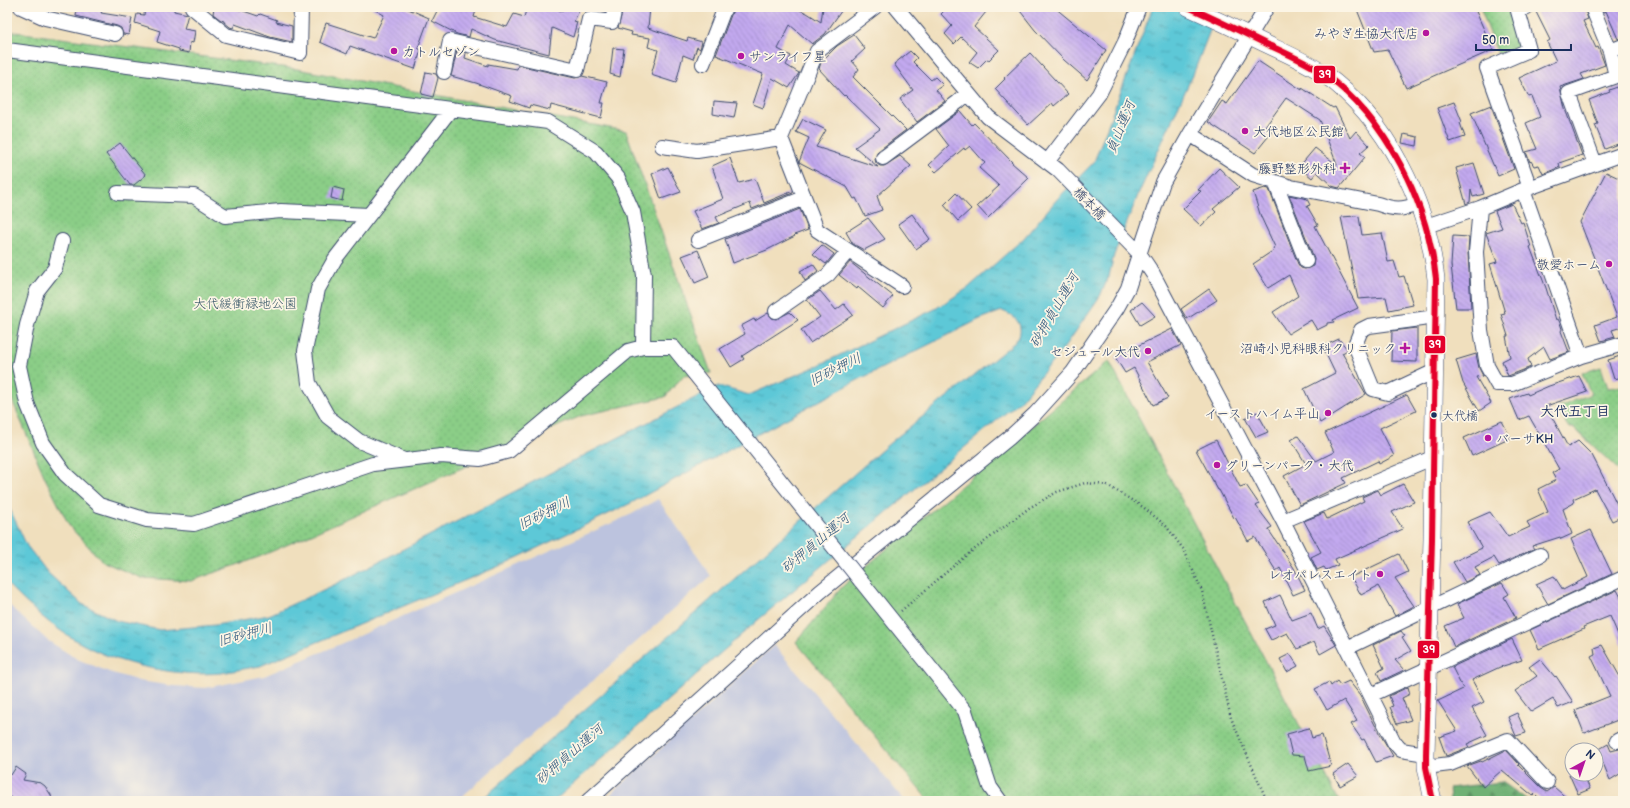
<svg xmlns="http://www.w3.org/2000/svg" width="1630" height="808" font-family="'Balsamiq Sans','Klee One',sans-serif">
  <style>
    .industrial { fill: #bcc3de }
    .forest { fill: url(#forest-firs); stroke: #467069 }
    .park { fill: url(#park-dots); stroke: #537e72 }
    .water { fill: url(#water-ripples); stroke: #3c7c9a }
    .building { fill: url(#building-back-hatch) }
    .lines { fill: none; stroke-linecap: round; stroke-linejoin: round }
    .minor-casing { stroke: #3b496c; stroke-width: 16 }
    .major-casing { stroke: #3b496c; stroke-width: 18 }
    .path { stroke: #3b496c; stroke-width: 2.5; stroke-dasharray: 1 3; stroke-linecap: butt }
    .minor { stroke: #fff; stroke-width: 14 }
    .major { stroke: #fff; stroke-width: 17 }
    .minor-bridge-casing { stroke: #3b496c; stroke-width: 16; stroke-linecap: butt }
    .minor-bridge { stroke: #fff; stroke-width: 14 }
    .bus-1-casing { stroke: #fcf5e5; stroke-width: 9 }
    .bus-1 { stroke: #e4002b; stroke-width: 6 }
    .poi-dot { fill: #b5179e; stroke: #fcf5e5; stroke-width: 1.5 }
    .bus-dot { fill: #1b2f5e; stroke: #fcf5e5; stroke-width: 1.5 }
    .labels { text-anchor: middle; stroke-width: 3.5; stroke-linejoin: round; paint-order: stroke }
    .bus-label { font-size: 12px; fill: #1b2f5e; stroke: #fcf5e5; text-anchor: start }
    .poi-label { font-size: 13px; fill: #1b2f5e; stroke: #fcf5e5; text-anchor: end }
    .street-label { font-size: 13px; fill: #1b2f5e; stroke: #fcf5e5 }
    .park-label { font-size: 13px; fill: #375768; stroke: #fcf5e5 }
    .water-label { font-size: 14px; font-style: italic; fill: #2c557c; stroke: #fcf5e5 }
    .neighbourhood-label { font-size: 14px; font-weight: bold; fill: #1b2f5e; stroke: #fcf5e5 }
    .line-badge { stroke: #fcf5e5; stroke-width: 1.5 }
    .badge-label { font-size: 11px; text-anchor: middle; font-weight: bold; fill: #fff }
  </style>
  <defs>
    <pattern id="forest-firs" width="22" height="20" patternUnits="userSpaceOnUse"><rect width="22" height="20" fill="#70b174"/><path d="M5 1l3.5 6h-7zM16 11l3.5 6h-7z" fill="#5b9062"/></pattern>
    <pattern id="park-dots" width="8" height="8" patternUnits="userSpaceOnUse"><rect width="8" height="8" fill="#8bce87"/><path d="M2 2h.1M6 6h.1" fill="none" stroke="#77b177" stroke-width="1.8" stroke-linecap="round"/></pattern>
    <pattern id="water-ripples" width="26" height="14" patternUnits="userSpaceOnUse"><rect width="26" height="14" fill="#5dc8d7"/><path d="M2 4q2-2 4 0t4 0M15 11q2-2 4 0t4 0" fill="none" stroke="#4ca3b2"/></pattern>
    <pattern id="building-back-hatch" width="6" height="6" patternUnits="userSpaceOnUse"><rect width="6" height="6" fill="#c2a9ef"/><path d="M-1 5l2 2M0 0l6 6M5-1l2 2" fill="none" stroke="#9d8ac5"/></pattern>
  </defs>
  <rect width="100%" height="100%" fill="#fcf5e5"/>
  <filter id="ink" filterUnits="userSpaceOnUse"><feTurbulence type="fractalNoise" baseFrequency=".025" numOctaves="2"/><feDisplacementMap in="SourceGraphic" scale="8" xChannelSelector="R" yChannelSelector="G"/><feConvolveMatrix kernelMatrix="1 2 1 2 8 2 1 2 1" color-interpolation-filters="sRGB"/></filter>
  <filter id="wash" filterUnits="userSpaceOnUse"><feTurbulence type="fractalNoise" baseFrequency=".012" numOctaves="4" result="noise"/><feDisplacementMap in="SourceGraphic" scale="16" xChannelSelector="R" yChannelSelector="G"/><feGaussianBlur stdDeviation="0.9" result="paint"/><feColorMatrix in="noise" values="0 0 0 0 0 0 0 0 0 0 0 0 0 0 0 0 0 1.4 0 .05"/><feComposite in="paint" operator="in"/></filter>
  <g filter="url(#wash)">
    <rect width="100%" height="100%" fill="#f0dfbd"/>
    <!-- industrial -->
    <path class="industrial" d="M658 499 711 576 457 801H7V602L15 611 47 640 77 659 109 672 139 681 174 686 205 688 264 676 338 645 632 514Z
      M774 645 905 801H603L721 694Z"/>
    <!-- forest -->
    <path class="forest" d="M1502 782 1529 801H1450L1449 788Z"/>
    <!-- park -->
    <path class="park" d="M1480 7H1506L1521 45 1498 54Z
      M7 31 297 69 626 131 711 373 683 376 665 397 581 416 259 557 191 581 142 578 103 562 70 527 45 478 7 388Z
      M1109 361 1339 801H929L796 642 843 586Z
      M1601 367 1608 388 1623 386V474L1574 428H1569L1561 416 1559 407 1591 394 1582 373Z"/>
    <!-- water -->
    <path class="water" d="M1153 7H1219L1194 72 1138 195 1114 255 1109 276 1100 296 1067 344 1020 401 758 620 554 801H480L891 442 1014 343C1027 329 1018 316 1002 311L980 319 858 380 631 503 502 565 260 666C247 668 234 671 221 673 199 675 176 673 155 669 91 657 52 630 7 584V503L27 546 48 573 82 604 117 621 160 630 216 625 269 615 336 584 718 386 749 395 815 367 935 309 968 288 1024 238 1058 198 1094 162Z"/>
    <g id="blocks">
      <!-- building -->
      <path class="building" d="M77 7 102 10 101 13 132 18 129 35 123 34 121 28 117 26 76 16Z
        M145 7H174V11L188 14 184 29 195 31 193 43 190 42 189 53 179 51V49L157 42 160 31 135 23 137 14 144 15Z
        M214 7H232L258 16 260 14 277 20 276 22 292 26V42L270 37 235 24 233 28 230 27 224 22V21L221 20 213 14Z
        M370 7H404L429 18 418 48 421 50 415 69 350 46 347 54 320 42 326 23 373 38 384 15Z
        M439 7H477L474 17 507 27 514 14 524 17 527 7H550L562 11 565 7H581L574 21 577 22 573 37 552 28 549 54 495 40 471 29 469 37 457 34 432 21Z
        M635 7H650L648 28 687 41 688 38 702 42 700 49 697 47 693 59 683 55 676 83 651 75 658 50 648 47 650 38 631 35 632 32 618 28 623 9 634 11Z
        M734 7H793L807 13 821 22 823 7H844L825 34 812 44 790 25 778 49 791 56 786 65 799 73 789 88 772 78 763 108 753 104 763 74 716 55Z
        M948 7H990L974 27 999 50 989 60 987 59 978 68 969 62 977 52 961 37 954 44 945 34 952 26 941 14Z
        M1017 7H1054L1106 50 1087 80 1064 60 1035 30Z
        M1356 7H1474L1493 50 1406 88 1388 50 1374 52Z
        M1547 7H1584L1588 19 1583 21 1596 48 1598 47 1605 65 1581 74 1584 79 1560 87 1565 109 1582 155 1559 163 1560 167 1543 174 1539 165 1534 166 1531 161 1530 162 1526 152 1537 149 1526 123 1540 117 1532 96 1529 97 1519 78 1556 61 1547 42 1550 40 1536 12Z
        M1601 7H1623V38L1618 39 1606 11 1603 12Z
        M854 35 865 49 852 61 859 69 853 77 906 130 878 151 875 159 876 163 880 166H884L900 156 911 166 877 196 882 210 865 216 856 198 854 199 847 187 799 162 809 138 796 132 803 119 826 130 816 147 878 167 855 147 880 129 845 95 844 96 819 69 821 62 837 46Z
        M613 48 624 49 620 77 610 74Z
        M457 51 466 53 465 58 488 66V64L517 69 518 65 575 78 582 76 607 82 601 103H604L601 118 551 105 550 110 530 105 529 108 510 101 512 96 476 83 451 76Z
        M910 51 917 58 913 62 931 80 935 77 943 85 936 90 945 101 917 122 900 99 913 90 894 64Z
        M1030 53 1068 94 1054 106 1052 103 1028 125 995 89 1005 79 1004 78Z
        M1258 61 1302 90V88L1333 108 1335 107 1350 138 1356 131 1369 145 1360 153 1365 157 1339 188 1332 186 1317 172 1312 178 1299 167 1315 148 1337 165 1320 120 1286 98 1265 127 1272 132 1255 153 1208 122 1222 101 1227 104Z
        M426 72 436 74 438 78 433 97 421 94Z
        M1623 85V142L1605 149 1595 125 1598 124 1589 100 1610 92 1609 90Z
        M714 101 737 103 734 118 713 114Z
        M1454 102 1462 122 1460 123 1465 137 1450 142 1437 108Z
        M1491 105 1514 169 1498 176 1471 113Z
        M960 111 972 125 974 123 1012 162H1011L1029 178 988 218 977 206 999 186 979 168 985 163 970 146 965 150 964 148 936 172 929 165 949 146 936 129Z
        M1404 134 1418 137 1417 146 1402 143Z
        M120 143 146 175 134 185H130L106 154Z
        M730 158 739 183 755 179 764 203 793 191V193L752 209 750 203 716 217 719 223 702 229 693 211 723 199 712 166Z
        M1474 163 1484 194 1473 197 1471 190 1470 202 1466 204 1456 168Z
        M668 167 681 192 661 199 652 174Z
        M1219 168 1239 187 1213 209 1216 212 1201 226 1183 209 1201 191 1198 190Z
        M1606 172 1623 180V329L1622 327 1612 330 1615 337 1601 341 1595 325 1617 317 1580 222Z
        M333 187 344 190 342 201 331 198Z
        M1265 188 1269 189 1298 264 1301 268 1305 269 1313 266 1314 258 1289 195 1307 199 1310 205 1307 206 1318 225 1315 226 1358 308 1333 320 1334 322 1327 323V325L1317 330 1311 320 1288 334 1273 312 1298 296 1289 275 1268 288 1253 264 1274 250 1273 248 1275 247 1261 217 1253 192Z
        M956 193 971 209 958 221 944 205Z
        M1512 204 1521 223 1523 222 1531 247H1530L1546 288 1556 320 1558 319 1560 323 1562 329 1561 331 1569 352 1550 359 1544 347 1528 359 1531 367 1508 376 1502 361 1510 357 1506 336H1508L1501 314 1505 313 1490 264 1497 262 1486 233 1502 228 1495 211Z
        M800 209 808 230 794 235 795 236 767 250 733 263 725 239Z
        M912 214 930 239 916 249 898 224Z
        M1356 216 1359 217 1362 235 1382 233 1388 262 1394 261 1399 277 1404 276 1413 305 1389 310 1386 297 1358 299 1341 217Z
        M868 218 885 239 864 250 853 244 846 232Z
        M1453 236 1469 237 1468 252 1471 308H1456L1451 265Z
        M822 245 834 254 826 264 813 254Z
        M698 250 709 277 695 283 682 256Z
        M850 262 893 296 883 308 858 287 857 289 839 275Z
        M813 264 818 271 805 281 800 271Z
        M1209 289 1217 300 1187 319 1181 309Z
        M820 291 836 310 844 304 853 315 810 343 801 330 820 317 807 300Z
        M1142 302 1155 316 1140 325 1131 310Z
        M790 312 798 320 742 356 744 359 731 367 720 349 745 334 741 326 754 319 755 321 768 313 772 318 776 319Z
        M1417 328V362L1391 361 1392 331Z
        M1172 329 1181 345 1147 362 1168 398 1153 405 1134 368 1125 373 1115 357Z
        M1339 339 1348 350 1342 353 1366 394 1320 423 1304 389 1335 373 1324 350V346Z
        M1476 354 1479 368 1483 376 1476 377 1491 403 1479 411 1463 383 1456 360Z
        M1623 355V377L1614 379 1608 360Z
        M1579 376 1587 392 1546 406 1568 447 1578 441 1592 455 1623 516 1612 521 1595 489 1573 499 1574 503 1563 509 1572 534 1561 539 1560 537 1532 546 1534 549 1499 565 1494 557 1475 567 1480 575 1465 582 1453 562 1482 548 1467 522 1490 512 1508 537 1530 527 1527 522 1548 512 1538 489 1556 480 1552 473 1559 469 1529 416 1519 420 1510 399 1527 393 1528 395 1549 386Z
        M1407 395 1416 411 1380 428 1394 456 1379 464 1378 461 1343 478 1346 483 1300 505 1284 476 1306 464 1291 440 1298 436 1316 461 1334 452 1325 433Z
        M1257 412 1268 432 1256 437 1245 418Z
        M1502 421 1511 438 1472 456 1464 438Z
        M1216 440 1240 487 1246 485 1259 504 1256 506 1272 527 1268 529 1294 568 1305 590 1293 595 1280 568 1276 571 1255 537 1248 541 1235 517 1234 518 1219 490H1218L1196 450Z
        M1403 484 1414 502 1392 512 1403 529 1335 559 1338 565 1326 570 1324 567 1317 570 1311 557 1321 552 1304 521 1324 513 1327 519 1364 501 1362 497 1378 490 1381 495Z
        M1591 530 1612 574 1548 604 1536 584 1554 576 1563 590 1588 577 1571 539Z
        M1399 554 1408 572 1395 578 1414 606 1395 616 1378 586 1361 595 1351 577Z
        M1502 583 1509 594 1504 597 1516 618 1454 647 1445 626 1464 618 1457 604Z
        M1617 590 1623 601V646L1610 616 1583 627 1584 629 1539 649 1530 630Z
        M1280 595 1292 620 1311 613 1318 629 1324 626 1336 645 1320 654 1314 642 1297 649 1287 633 1271 640 1265 629 1275 625 1265 602Z
        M1401 631 1405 636 1402 637 1411 651 1395 660 1404 670 1381 681 1377 672 1384 668 1373 645Z
        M1512 639 1522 660 1500 667 1472 680 1484 702 1472 708 1487 735 1467 744 1469 747 1446 756 1439 737 1457 731 1438 701 1463 689 1452 667Z
        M1602 645 1623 682V718L1584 733 1575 710 1610 696 1591 656 1595 654 1594 648Z
        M1290 654 1298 666 1287 672 1280 659Z
        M1540 659 1555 677 1556 676 1573 702 1558 708 1553 699 1531 712 1515 691 1537 676 1529 667Z
        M1337 681 1340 685 1349 681 1360 695 1378 731 1393 756 1376 762 1364 739 1362 740 1351 724 1357 721 1344 700 1327 710 1315 689 1329 682 1331 686Z
        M1408 687 1410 694 1402 698 1411 720 1397 724 1390 707 1393 706 1389 696Z
        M1517 713 1526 733 1516 736 1508 717Z
        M1309 728 1312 738 1322 735 1331 766 1309 771 1305 756 1292 755 1287 734Z
        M1608 744 1611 751 1623 748V772L1610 780 1603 763 1596 767V751Z
        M1506 750 1519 764 1518 765 1541 788 1547 792 1554 787 1570 801H1538L1540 799 1535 794 1533 796 1502 770 1483 787 1467 766 1481 761 1482 762Z
        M1348 764 1358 776 1340 786 1333 774Z
        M16 767 26 774 23 780 41 783 45 786 51 795 52 801H16L7 795V773L11 775Z
        M1569 774H1583L1590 789 1578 794Z"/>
    </g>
  </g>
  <g filter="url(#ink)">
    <use href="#blocks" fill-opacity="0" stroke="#3b496c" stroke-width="1"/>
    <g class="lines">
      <!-- minor casing -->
      <g class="minor-casing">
        <path id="minor" d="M21 7 45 18 115 34
          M192 7 226 35 300 53 301 7
          M875 7 817 51 781 138 817 230 902 286
          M896 7 988 117 1058 170 1139 253 1153 274 1283 521 1394 742 1401 750 1426 754
          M1527 7 1518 11 1529 50 1487 68 1530 188
          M1592 7 1610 51 1623 46
          M7 50 548 122 596 152 618 178 633 212 644 275 643 347
          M703 64 725 7
          M444 72 450 41 577 70 589 19 612 22 615 7
          M1190 134 1253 175 1291 187 1378 204C1395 210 1402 210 1418 204
          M662 146 697 151 781 138
          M883 158 958 102 968 93
          M1047 162 1099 94 1125 42 1139 7
          M1595 164 1569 93 1616 76 1610 51
          M1275 182 1306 261
          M1523 190 1623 154
          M118 193 194 196 225 216 281 211 369 215
          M1426 226 1480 208 1523 190 1581 356 1512 384H1497L1487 366 1481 330 1476 252 1480 208
          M698 240 804 198
          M62 241 55 268 37 291 27 325 19 366 27 403 43 443 65 474 99 505 147 520 194 524 373 464 441 456 480 459 509 451 628 351 643 347H673L694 373
          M776 311 828 275 848 251
          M1581 356 1623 344
          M1435 371 1388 393 1373 389 1355 345 1361 330 1369 326 1436 317
          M404 460 359 441 328 417 309 383 305 351 318 289 335 259 451 109
          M1283 521 1432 458
          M860 580 965 711 990 787 1000 801
          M1347 648 1540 555
          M1371 695 1623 578
          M1617 741 1623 738
          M1426 767 1450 764 1508 740 1547 782
          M588 801 820 592 1009 438 1035 414 1073 372 1117 308 1128 288 1163 182 1190 134 1267 7"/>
      </g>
      <!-- major casing -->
      <g class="major-casing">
        <path id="major" d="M1188 7C1213 18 1238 30 1262 42 1283 52 1305 61 1324 74 1387 119 1428 203 1436 279L1432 539 1426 754V767L1433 801"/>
      </g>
      <!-- path -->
      <path class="path" d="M901 611 963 558 1029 508 1057 492 1085 483 1107 485 1143 507 1166 526 1184 550 1202 591 1231 718 1267 801"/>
      <!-- minor -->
      <use href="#minor" class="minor"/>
      <!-- major -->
      <use href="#major" class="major"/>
      <!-- minor-bridge casing -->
      <g class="minor-bridge-casing">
        <path id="minor-bridge" d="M694 373 860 580"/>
      </g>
      <!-- minor-bridge -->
      <use href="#minor-bridge" class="minor-bridge"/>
      <!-- bus-1 casing -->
      <g class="bus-1-casing">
        <path id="bus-1" d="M1188 7C1213 18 1238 30 1262 42 1283 52 1305 61 1324 74 1387 119 1428 203 1436 279L1432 539 1426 754V767L1433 801"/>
      </g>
      <!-- bus-1 -->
      <use href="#bus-1" class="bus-1"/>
    </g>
  </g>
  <!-- markers -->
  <g class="poi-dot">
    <circle cx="1426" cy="33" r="4"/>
    <circle cx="394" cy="51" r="4"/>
    <circle cx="741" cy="56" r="4"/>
    <circle cx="1245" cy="131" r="4"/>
    <path d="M1343 162h4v4h4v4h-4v4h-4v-4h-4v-4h4z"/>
    <circle cx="1609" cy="264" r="4"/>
    <path d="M1403 342h4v4h4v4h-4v4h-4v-4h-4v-4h4z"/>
    <circle cx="1148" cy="351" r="4"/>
    <circle cx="1328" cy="413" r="4"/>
    <circle cx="1488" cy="438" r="4"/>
    <circle cx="1217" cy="465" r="4"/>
    <circle cx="1380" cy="574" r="4"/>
  </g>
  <circle class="bus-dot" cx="1434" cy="415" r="3.5"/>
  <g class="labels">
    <!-- bus labels -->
    <g class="bus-label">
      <text x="1442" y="420">大代橋</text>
    </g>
    <!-- poi labels -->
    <g class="poi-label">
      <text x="1418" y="38">みやぎ生協大代店</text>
      <text x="402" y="56" text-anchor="start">カトルセゾン</text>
      <text x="749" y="61" text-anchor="start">サンライフ星</text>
      <text x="1253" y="136" text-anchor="start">大代地区公民館</text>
      <text x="1336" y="173">藤野整形外科</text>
      <text x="1601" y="269">敬愛ホーム</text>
      <text x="1396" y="353">沼崎小児科眼科クリニック</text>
      <text x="1140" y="356">セジュール大代</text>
      <text x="1320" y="418">イーストハイム平山</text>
      <text x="1496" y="443" text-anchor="start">バーサKH</text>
      <text x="1225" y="470" text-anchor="start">グリーンパーク・大代</text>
      <text x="1372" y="579">レオパレスエイト</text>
    </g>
    <!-- street labels -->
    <g class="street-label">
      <text transform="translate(1090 203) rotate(46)" y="5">橋本橋</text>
    </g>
    <!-- park labels -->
    <g class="park-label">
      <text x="245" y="308">大代緩衝緑地公園</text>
    </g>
    <!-- water labels -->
    <g class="water-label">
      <text transform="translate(1120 127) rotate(-68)" y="5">貞山運河</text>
      <text transform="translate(1054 310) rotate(-60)" y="5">砂押貞山運河</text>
      <text transform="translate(835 369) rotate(-26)" y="5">旧砂押川</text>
      <text transform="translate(544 513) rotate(-26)" y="5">旧砂押川</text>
      <text transform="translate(815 543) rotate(-40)" y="5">砂押貞山運河</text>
      <text transform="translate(245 634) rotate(-15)" y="5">旧砂押川</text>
      <text transform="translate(569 754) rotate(-41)" y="5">砂押貞山運河</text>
    </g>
    <!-- neighbourhood labels -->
    <g class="neighbourhood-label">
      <text x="1575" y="416">大代五丁目</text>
    </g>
  </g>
  <g class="line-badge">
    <rect x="1313" y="65" width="23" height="19" rx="4" fill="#e4002b"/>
    <rect x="1424" y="335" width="22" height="19" rx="4" fill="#e4002b"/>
    <rect x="1417" y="640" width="23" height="19" rx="4" fill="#e4002b"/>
  </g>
  <g class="badge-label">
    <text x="1325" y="78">39</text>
    <text x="1435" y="348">39</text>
    <text x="1429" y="653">39</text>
  </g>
  <!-- margin -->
  <rect width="1630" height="808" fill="none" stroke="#fcf5e5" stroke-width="24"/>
  <!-- north arrow -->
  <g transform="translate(1584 762) rotate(40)"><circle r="19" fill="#fcf5e5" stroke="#a2a6af"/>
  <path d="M0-3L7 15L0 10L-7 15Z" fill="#b5179e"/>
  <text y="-6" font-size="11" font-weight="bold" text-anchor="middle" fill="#1b2f5e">N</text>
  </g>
  <!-- scale -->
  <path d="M1476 44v6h95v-6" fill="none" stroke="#1b2f5e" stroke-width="2"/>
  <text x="1482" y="44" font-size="12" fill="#1b2f5e" stroke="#fcf5e5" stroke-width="3" paint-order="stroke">50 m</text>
</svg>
